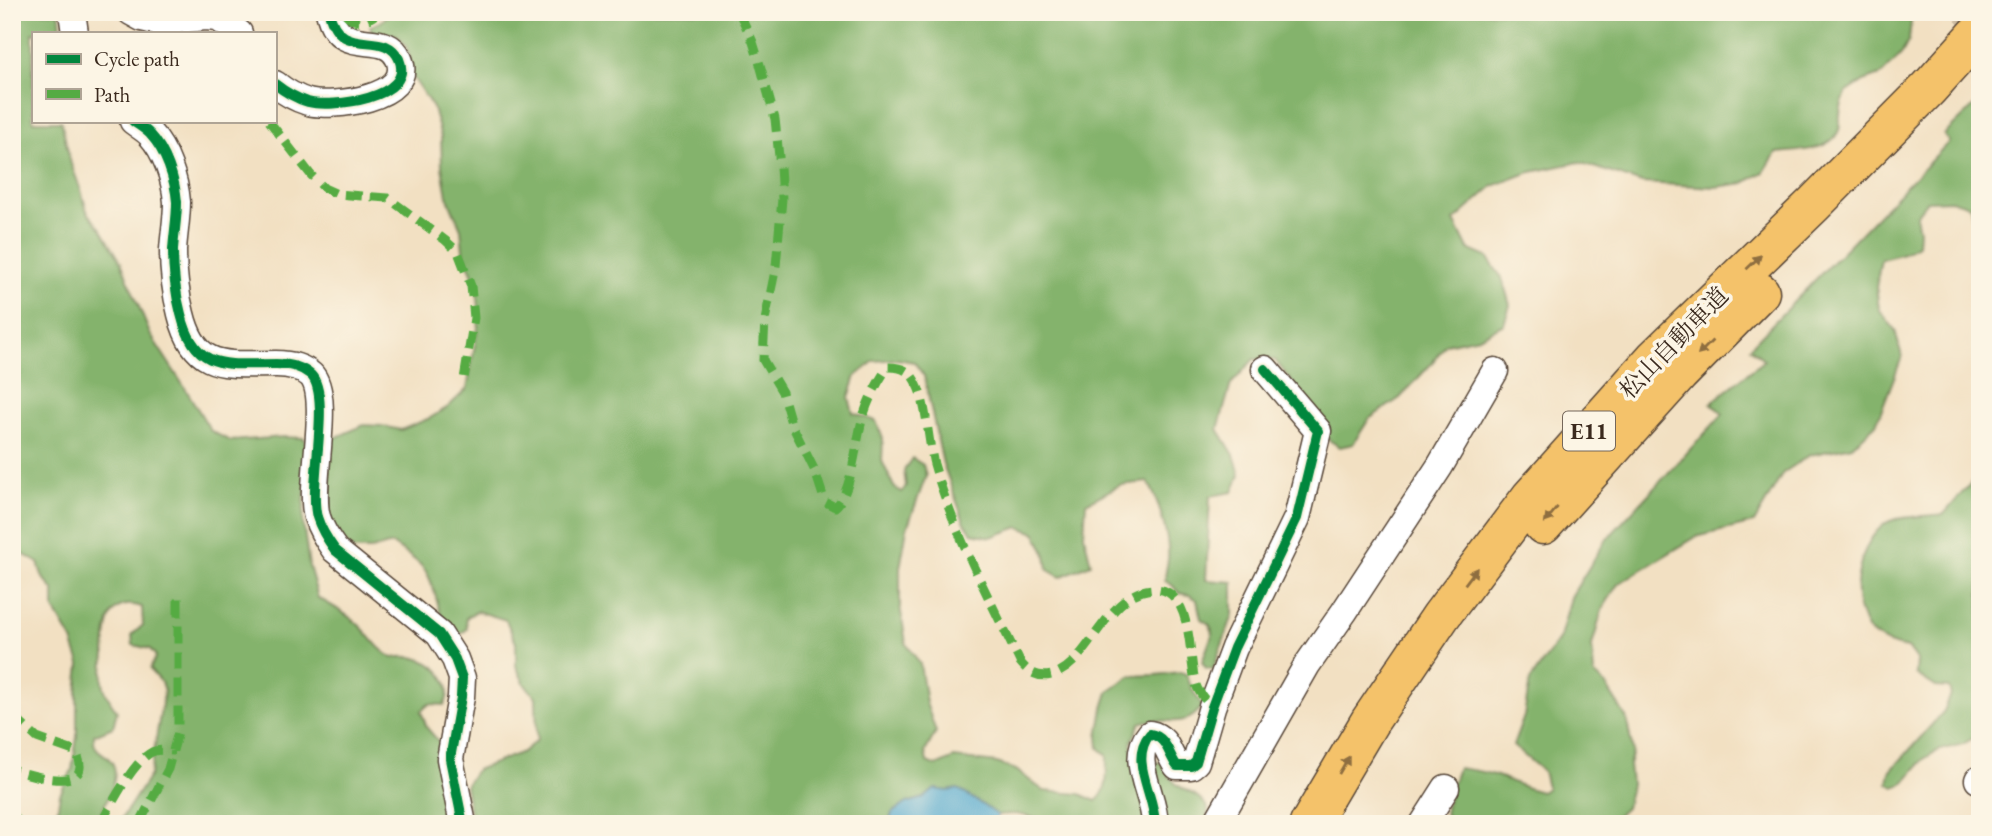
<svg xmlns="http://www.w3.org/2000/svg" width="1992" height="836" font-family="'EB Garamond','Noto Serif JP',serif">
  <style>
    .forest { fill: #84b36c; stroke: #606e45; stroke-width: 2 }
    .water { fill: #52a9cf; stroke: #466a76; stroke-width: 2 }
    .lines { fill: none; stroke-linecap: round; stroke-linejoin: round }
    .minor-tunnel { stroke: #cdbca1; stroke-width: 26; stroke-dasharray: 26 13; stroke-linecap: butt }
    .minor-casing { stroke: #564537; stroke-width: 29 }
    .highway-casing { stroke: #564537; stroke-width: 41 }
    .minor { stroke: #fff; stroke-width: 26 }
    .highway { stroke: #f4c26a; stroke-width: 38 }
    .quiet { stroke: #55ab43; stroke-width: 9; stroke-dasharray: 18 9; stroke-linecap: butt }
    .cycleway-casing { stroke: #fcf5e5; stroke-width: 15 }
    .cycleway { stroke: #00873e; stroke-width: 10 }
    .oneway { fill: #8e6e40 }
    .labels { text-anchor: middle; stroke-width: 7; stroke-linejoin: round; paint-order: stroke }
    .shield { fill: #fcf5e5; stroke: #75675a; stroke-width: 2 }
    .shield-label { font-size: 23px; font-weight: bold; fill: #3b2a1e }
    .street-label { font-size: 24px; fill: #3b2a1e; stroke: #fcf5e5 }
  </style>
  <rect width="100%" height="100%" fill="#fcf5e5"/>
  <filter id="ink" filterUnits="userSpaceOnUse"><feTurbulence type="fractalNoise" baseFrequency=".0143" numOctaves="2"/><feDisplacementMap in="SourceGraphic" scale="14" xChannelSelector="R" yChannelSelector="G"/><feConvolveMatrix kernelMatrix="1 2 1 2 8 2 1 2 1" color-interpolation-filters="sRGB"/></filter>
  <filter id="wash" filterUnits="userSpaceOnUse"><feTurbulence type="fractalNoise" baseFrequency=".00686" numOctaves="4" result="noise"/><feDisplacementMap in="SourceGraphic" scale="28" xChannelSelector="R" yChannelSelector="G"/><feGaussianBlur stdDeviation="1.57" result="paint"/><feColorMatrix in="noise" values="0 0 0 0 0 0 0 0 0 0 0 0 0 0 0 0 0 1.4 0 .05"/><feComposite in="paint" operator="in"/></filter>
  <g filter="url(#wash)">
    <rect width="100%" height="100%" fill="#f2e0c2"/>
    <!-- forest -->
    <path class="forest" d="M12 12H58L60 16 61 33H33V121H61L71 164 81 190 87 211 102 230 121 262 150 334 185 388 211 431 230 441 284 437 304 438 308 445 303 523 309 566 318 598C333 606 349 615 361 627 374 640 376 648 393 658 404 656 412 656 422 660 440 666 455 687 444 705L429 704 421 711 427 728 441 744 452 824H118L150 775 164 691 161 682 150 669 156 656 150 649 133 645 132 635 143 625 142 607C106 595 106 631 105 655 104 664 102 674 103 682 104 693 111 703 117 711L113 727 94 735C93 754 103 750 111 761 123 776 103 810 93 824H55L60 794 72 770 77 737V692L80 664 72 640 54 609V591L43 578 38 563 23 554 12 558Z
      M391 12H1912L1909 40 1901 55 1881 75 1864 81 1846 93C1843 100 1840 107 1840 115 1839 118 1840 122 1840 126 1835 152 1796 151 1776 153L1764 172 1744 183 1716 187 1642 183 1579 162 1527 173 1493 186 1454 221 1468 249 1487 257 1502 278 1510 305 1504 324 1479 337 1446 344 1431 364 1400 398 1369 419 1353 444 1340 447 1329 440 1322 422 1275 360 1254 359 1231 384 1218 429 1234 455 1240 474 1233 492 1210 496 1206 580 1233 582V615L1213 669 1206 668 1202 662 1213 632 1209 624 1201 619 1197 600 1189 595 1179 593 1172 585 1165 581C1165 573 1167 567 1168 559 1170 538 1158 499 1148 482L1120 485 1086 503 1084 535 1091 564 1060 577 1048 570 1046 555 1036 533 1019 527 991 537 972 533 964 521 943 464 924 376 914 362 897 359 874 361 856 376 849 398 853 413 876 421 883 439 882 461 894 487 902 492 906 486 904 470 912 458 923 465 926 476 907 528 900 568V606L906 643 920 664 926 703 936 732 925 752 927 762 936 766 954 758 997 763 1016 770 1044 791 1080 794 1096 801C1110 790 1106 772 1107 755L1099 748 1098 737 1103 708 1108 692 1130 676 1156 675 1180 672 1186 674 1192 689 1202 706C1185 733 1162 714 1140 723L1131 743 1133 754 1150 761 1162 763C1166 771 1169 777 1175 783 1188 794 1196 791 1208 808L1206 824H1050L1045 820 1016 814 998 815 958 789 948 791 935 789 924 798 907 803 892 813 889 824H472L465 786 476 770 523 752 537 740 536 697 525 685 516 666V643L506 620 477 611 466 618 467 629 459 635 445 629C439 613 434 581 424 569 417 559 403 552 392 544L371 550H353L334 532 326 509 330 440 364 425 382 426 401 430 430 418 448 407 467 389 480 316 476 283 463 251 461 229 447 196 442 167 441 137 433 108 410 73V59L406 46 397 35 372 32 370 26 381 22Z
      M1980 100V255L1970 206 1951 200 1927 201 1916 215 1919 231 1918 245 1901 254 1881 259 1876 287 1879 309 1895 330 1902 357 1876 424 1852 446 1810 455 1783 473 1754 523 1696 537 1618 584 1602 610 1592 646 1594 674 1605 684 1626 717 1633 752 1629 765 1631 784 1626 808 1608 824H1455L1445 814 1449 793 1458 768C1471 770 1484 771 1497 776 1513 782 1524 788 1541 792L1547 788 1543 771 1513 746 1524 716 1530 681 1560 638 1571 597 1605 541 1723 414 1711 403 1764 360 1750 347 1949 142 1944 135Z
      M1980 451V734L1963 744 1937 751 1924 759 1903 784 1895 787 1888 783 1890 772 1944 711 1951 695 1949 688 1936 687 1916 674 1917 660 1908 648C1894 646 1880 641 1869 631 1865 628 1864 622 1862 617 1850 589 1860 542 1886 523 1896 516 1931 516 1944 514L1977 476Z"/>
    <!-- water -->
    <path class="water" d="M935 789 948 791 958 789 998 815 994 824H889L892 813 907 803 924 798Z"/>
  </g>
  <g filter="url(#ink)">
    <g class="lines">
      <!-- minor-tunnel -->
      <path class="minor-tunnel" d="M1965 12 1980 28"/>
      <!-- minor casing -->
      <g class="minor-casing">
        <path id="minor" d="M72 12 75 33
          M131 12 142 18 160 22 205 17 218 18 239 33
          M275 84C285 92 295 98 308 102 331 108 416 99 399 59 385 27 340 61 329 12
          M133 121C138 125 145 129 150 134 166 151 175 179 177 202 177 218 174 234 173 250 173 270 176 295 181 314 195 372 226 364 276 364 288 364 302 367 311 375 332 396 308 485 317 517 321 530 327 539 335 550L439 634 455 659 462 678 461 697 450 759 463 824
          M1978 780 1980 779
          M1155 824C1155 795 1128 760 1150 734 1167 737 1168 754 1177 766H1191L1196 762 1212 707 1234 648 1297 518 1318 431 1265 369
          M1216 824 1307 665 1344 612 1440 466 1495 371
          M1423 824 1446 788"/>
      </g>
      <!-- highway casing -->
      <g class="highway-casing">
        <path id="highway" d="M1543 525 1679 374 1760 292
          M1309 824 1370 721 1441 616 1530 498 1655 358 1813 205 1929 88 1980 31"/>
      </g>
      <!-- minor -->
      <use href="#minor" class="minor"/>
      <!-- highway -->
      <use href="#highway" class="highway"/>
      <!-- quiet -->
      <path class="quiet" d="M344 12C355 25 367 23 378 12
        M739 12 753 42 761 68 775 119 780 166 782 199 776 266 765 320 763 360 782 392 791 423 815 471 825 502 835 507C852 495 856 439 863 417 869 398 877 383 888 367 903 367 911 371 917 385 927 405 928 441 934 464 954 533 989 598 1020 662 1036 683 1057 678 1074 661 1096 639 1118 588 1156 589 1194 591 1188 659 1196 685 1199 693 1206 701 1212 707
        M269 121 311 175 324 188 337 194 388 198 445 240 458 252 471 286 474 318 463 385
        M12 715 37 738 76 752C97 795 31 776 12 769
        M12 815 21 824
        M100 824C112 805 132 762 152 752 159 749 167 751 174 751
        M139 824 168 769 178 732V594"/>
      <!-- cycleway casing -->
      <g class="cycleway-casing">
        <path id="cycleway" d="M275 84C285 92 295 98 308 102 331 108 416 99 399 59 385 27 340 61 329 12
          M133 121C138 125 145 129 150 134 166 151 175 179 177 202 177 218 174 234 173 250 173 270 176 295 181 314 195 372 226 364 276 364 288 364 302 367 311 375 332 396 308 485 317 517 321 530 327 539 335 550L439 634 455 659 462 678 461 697 450 759 463 824
          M1155 824C1155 795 1128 760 1150 734 1167 737 1168 754 1177 766H1191L1196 762 1212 707 1234 648 1297 518 1318 431 1265 369"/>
      </g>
      <!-- cycleway -->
      <use href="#cycleway" class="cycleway"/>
    </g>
    <!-- one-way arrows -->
    <defs><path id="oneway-solid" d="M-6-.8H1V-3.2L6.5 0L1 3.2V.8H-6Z" transform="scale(1.75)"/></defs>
    <g class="oneway">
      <use href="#oneway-solid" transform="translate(1754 262) rotate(-44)"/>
      <use href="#oneway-solid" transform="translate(1705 348) rotate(135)"/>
      <use href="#oneway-solid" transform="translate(1551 515) rotate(129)"/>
      <use href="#oneway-solid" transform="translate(1471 576) rotate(-53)"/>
      <use href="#oneway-solid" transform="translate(1344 765) rotate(-60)"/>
    </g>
  </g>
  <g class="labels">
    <!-- shield labels -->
    <rect class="shield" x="1563" y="411.5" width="52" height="39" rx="5"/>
    <g class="shield-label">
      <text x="1589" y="439">E11</text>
    </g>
    <!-- street labels -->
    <g class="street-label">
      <text transform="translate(1674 343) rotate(-46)" y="8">松山自動車道</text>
    </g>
  </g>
  <!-- margin -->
  <rect width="1992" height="836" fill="none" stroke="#fcf5e5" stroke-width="42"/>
  <!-- legend -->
  <rect x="32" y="32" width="245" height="91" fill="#fcf5e5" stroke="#afa495" stroke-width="2"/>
  <rect x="46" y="54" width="35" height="10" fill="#00873e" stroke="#afa495" stroke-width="2"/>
  <text x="94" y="66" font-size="21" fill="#3b2a1e">Cycle path</text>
  <rect x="46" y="89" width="35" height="10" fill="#55ab43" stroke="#afa495" stroke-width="2"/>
  <text x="94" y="102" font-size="21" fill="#3b2a1e">Path</text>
</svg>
